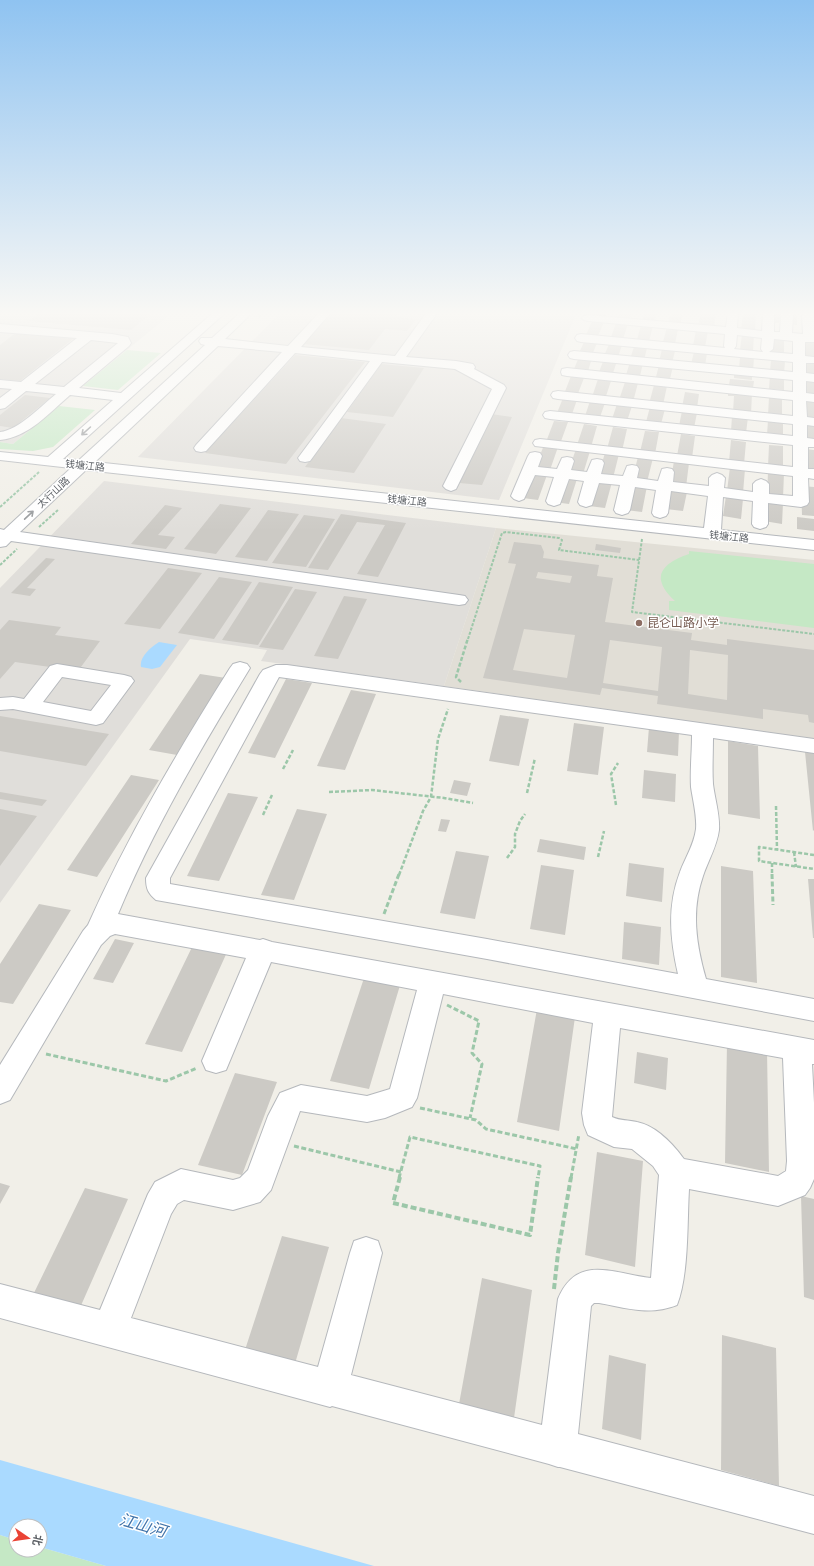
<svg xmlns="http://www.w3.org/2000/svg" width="814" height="1566" font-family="Mulish,'Noto Sans SC',sans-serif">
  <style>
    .industrial { fill: #e0deda }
    .education { fill: #e1ded6 }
    .green { fill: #c5e8c5 }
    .water { fill: #aadaff }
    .building { fill: #cccac5; fill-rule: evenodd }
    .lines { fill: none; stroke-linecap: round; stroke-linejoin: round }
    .minor-casing { stroke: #b5b8bc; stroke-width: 2 }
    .path-far4 { stroke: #9cc7a9; stroke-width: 1.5; stroke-dasharray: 2.5 1; stroke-linecap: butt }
    .path-far3 { stroke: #9cc7a9; stroke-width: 2; stroke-dasharray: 3 1.5; stroke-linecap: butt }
    .path-far2 { stroke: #9cc7a9; stroke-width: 2.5; stroke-dasharray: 4 2; stroke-linecap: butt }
    .path-far1 { stroke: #9cc7a9; stroke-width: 3; stroke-dasharray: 5 2.5; stroke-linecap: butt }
    .path { stroke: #9cc7a9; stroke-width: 4; stroke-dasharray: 6 3; stroke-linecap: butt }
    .minor { fill: #fff; fill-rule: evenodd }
    .oneway { stroke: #979a9d }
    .education-dot { fill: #8d6e63; stroke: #fff; stroke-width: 1.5 }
    .labels { text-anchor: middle; stroke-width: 3; stroke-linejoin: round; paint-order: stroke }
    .far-street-label { font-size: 10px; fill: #5f6368; stroke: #fff }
    .education-label { font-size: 12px; fill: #785e54; stroke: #fff; text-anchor: start }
    .near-water-label { font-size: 16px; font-style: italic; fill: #4174aa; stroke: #fff }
  </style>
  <rect width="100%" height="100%" fill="#f1efe8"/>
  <!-- industrial -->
  <path class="industrial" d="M0 312H173L13 444 0 442Z
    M281 312H577L499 500 138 457Z
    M104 481 496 528 444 686 261 661 267 650 190 639 0 903V588Z"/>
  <!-- education -->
  <path class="education" d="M496 528 814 560V739L444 686Z"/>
  <!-- green -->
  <path class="green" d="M127 350 161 353 118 390 83 386Z
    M59 406 95 410 53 447 33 451 0 449V442L13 444Z
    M689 551 814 564V628L669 610V601H675C650 578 660 564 689 554Z
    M0 1535 16 1540V1550H40V1547L106 1566H0Z"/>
  <!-- water -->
  <path class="water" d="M159 642 177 645 160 667 152 669 141 667C139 657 151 647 159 642Z
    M0 1460 374 1566H106L40 1547V1526H16V1540L0 1535Z"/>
  <!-- building -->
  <path class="building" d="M41 312H153L131 330 28 321Z
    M332 312H423L421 315 400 312 396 317 416 319 407 331 385 329 369 350 303 344Z
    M596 312H607L605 318 593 317Z
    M620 312H632L629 321 617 320Z
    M645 312H657L654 323 642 322Z
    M671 312H683L680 326 668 324Z
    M701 312H716L714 328 698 327Z
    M743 312H756L755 333 741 331Z
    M789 312H814V315L789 313Z
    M771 313 780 314 779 323H771Z
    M788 314 797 315V325L788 324Z
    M592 321 604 322 598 336 586 335Z
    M616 323 628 324 623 339 611 337Z
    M641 325 653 326 649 341 637 340Z
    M667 327 678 329 675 344 663 342Z
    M696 330 708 331 705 347 693 346Z
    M17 332 74 338 20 381 0 379V345Z
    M742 334 754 335 753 351 740 350Z
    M772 337 784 338V354L771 353Z
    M804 340 814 341V357L804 356Z
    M584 342 597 343 592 355 579 353Z
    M609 344 622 345 618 357 604 356Z
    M634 347 647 348 644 360 630 359Z
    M662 349 675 351 672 363 659 362Z
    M694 352 707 353 705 366 691 364Z
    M295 355 365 362 286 464 205 453Z
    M579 357 592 358 588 371 574 369Z
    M740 357 754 358 753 371 739 369Z
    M604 359 617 361 613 373 599 372Z
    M771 360 785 361 784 374 770 372Z
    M630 362 643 363 640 376 626 375Z
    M804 363 814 364V377L804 376Z
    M381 364 424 368 393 417 347 412Z
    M659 365 673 366 670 379 656 377Z
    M734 374 752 376V380L734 378Z
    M770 375 784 377V390L769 389Z
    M571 376 584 378 577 396 564 394Z
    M598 379 611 381 605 399 592 397Z
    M730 379 754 381 753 388 729 385Z
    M804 379 814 380V394L804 392Z
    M625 382 638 383 633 402 619 400Z
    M654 385 667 386 663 405 649 404Z
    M728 391 752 394 751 414 733 412 734 396H728Z
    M685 392 699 394 697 408 682 407Z
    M25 395 50 398 13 428 0 426V415Z
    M769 397 782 398V417L768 416Z
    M563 398 577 400 572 414 557 413Z
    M590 401 605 403 600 417 585 416Z
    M803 401 814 402V421L804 420Z
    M617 404 632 406 627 421 612 419Z
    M650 407 665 409 661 424 646 422Z
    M682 411 697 413 694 428 679 426Z
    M491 414 512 417 482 485 459 483Z
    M732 416 748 417 746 433 731 431Z
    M341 418 386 424 354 473 305 467Z
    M768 420 783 421V437L767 435Z
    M554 421 568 422 560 444 546 442Z
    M804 423 814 424V440L804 439Z
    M584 424 597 426 591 447 577 445Z
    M613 427 627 429 622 451 607 449Z
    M645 431 659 432 655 454 640 452Z
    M681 434 695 436 692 458 677 456Z
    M731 440 746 442 744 464 729 462Z
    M544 445 558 447 550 470 535 468Z
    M769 445 783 446V469L768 467Z
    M576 449 590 451 583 474 568 472Z
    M806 449 814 450V473L806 472Z
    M605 453 619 454 613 478 598 476Z
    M638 457 653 458 647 482 632 480Z
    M674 461 689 463 686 487 670 485Z
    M730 467 745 469 743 493 727 491Z
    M768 472 784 473 783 498 767 496Z
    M533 473 547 475 538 500 523 498Z
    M563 477 577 479 569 504 554 502Z
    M597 480 612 482 605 508 589 506Z
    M632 484 647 486 642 512 626 510Z
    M801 486 814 487V516L802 515Z
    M670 490 687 492 683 511 666 509Z
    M726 496 743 499 741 519 723 516Z
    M765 501 783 503 782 524 764 521Z
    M220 504 251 508 216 554 184 549Z
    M165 505 182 508 158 535 175 537 166 549 131 544Z
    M268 510 299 514 267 561 235 557Z
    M341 514 406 523 378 577 357 574 385 525 357 522 328 570 308 568Z
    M304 515 335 519 306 567 272 563Z
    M797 517 814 519V531L797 529Z
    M514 542 541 545 544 552 543 558 599 565 597 576 613 578 605 622 692 633 691 640 727 645V639L814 650V723L809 722 808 715 763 709V719L657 704 658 696 602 688 600 695 483 678 516 564 508 563ZM538 572 572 576 570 583 536 578ZM524 629 575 635 567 678 513 670ZM610 640 662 647 658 691 603 683ZM690 650 728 655 727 700 688 694Z
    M596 544 621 548 620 553 595 550Z
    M46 558 55 559 27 588 36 589 30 596 11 593Z
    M168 568 202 573 160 629 124 624Z
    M219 577 252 582 214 639 178 633Z
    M259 582 293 587 258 645 222 640Z
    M295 589 317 592 283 650 259 647Z
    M344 596 367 599 338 659 314 656Z
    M9 620 61 627 55 635 100 641 78 671 15 662 0 679V630Z
    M200 674 226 678 177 755 149 750Z
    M286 679 312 683 275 758 248 753Z
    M351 690 376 694 345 770 317 766Z
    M500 715 529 719 519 766 489 761Z
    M0 716 109 734 86 766 0 751Z
    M574 723 604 727 598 775 567 771Z
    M649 727 679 731 678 756 647 752Z
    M728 741 758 746 760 819 728 814Z
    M805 752 814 753V830L813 831Z
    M644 770 676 774 675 802 642 798Z
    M131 775 159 780 97 877 67 870Z
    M454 780 471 783 467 796 450 793Z
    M0 792 47 800 42 806 0 799Z
    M228 793 258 797 219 881 187 876Z
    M0 809 37 816 0 866Z
    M297 809 327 814 294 900 261 895Z
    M441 819 450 820 446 832 438 831Z
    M540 839 586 847 584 860 537 852Z
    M456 851 489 856 475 919 440 913Z
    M629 863 664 868 662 902 626 896Z
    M541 865 574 870 565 935 530 929Z
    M721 866 753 871 757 983 721 977Z
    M808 879H814V938H813Z
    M39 904 71 910 13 1004 0 1002V964Z
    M624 922 661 927 659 965 622 959Z
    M115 939 134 943 113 983 93 979Z
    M194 943 228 950 182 1052 145 1044Z
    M365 975 401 982 369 1089 330 1081Z
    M537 1009 575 1017 559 1131 517 1122Z
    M727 1043 767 1051 769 1172 725 1163Z
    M637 1052 668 1058 666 1090 634 1083Z
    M235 1073 277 1082 242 1175 198 1165Z
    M597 1152 643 1161 635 1267 585 1255Z
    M0 1183 10 1186 0 1204Z
    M85 1188 128 1199 79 1310 32 1297Z
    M801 1196 814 1199V1300L804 1297Z
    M282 1236 329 1247 294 1367 244 1353Z
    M482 1278 532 1290 514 1418 459 1404Z
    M722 1335 776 1348 779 1486 721 1470Z
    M609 1355 646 1364 641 1440 602 1429Z"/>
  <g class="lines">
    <!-- minor casing -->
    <g class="minor-casing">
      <path id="minor" d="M214 312H226L63 459 79 460 205 345 201 344 199 341 201 338H212L241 312H253L225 339 288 346 320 312H331L301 347 395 356 427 312H438L406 357 456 361 473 364 475 367 474 369 504 385 506 388 456 489 451 491 446 489 443 486 492 389 455 369 382 362 310 461 305 462 300 461 298 458 370 361 295 353 206 451 201 452 196 451 194 448 196 445 282 352 218 346 95 462 704 528 708 496 671 491 668 513 666 516 660 518 654 516 652 513 656 490 635 487 630 510 628 513 622 515 616 513 614 510 620 485 599 483 592 505 586 507 580 505 578 502 584 481 569 479 560 504 554 506 548 504 546 501 554 477 535 475 524 499 519 501 514 499 511 496 528 456 530 453 535 452 540 453 542 456 538 467 557 469 562 458 567 457 572 458 574 461 571 470 587 472 592 460 597 459 602 460 604 463 601 474 623 476 627 466 632 465 637 466 639 469 637 478 658 481 662 469 667 468 672 469 674 472 673 482 709 486V478L712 475 717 473 722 475 725 478 724 488 753 492V484L756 481 761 479 766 481 769 484V494L793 496V476L535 446 533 443 535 440 540 439 793 467V445L550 419 545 418 543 415 545 412 550 411 793 436V424L558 399 553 398 551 395 553 392 558 391 793 416V400L567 376 562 375 561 372 562 369 567 368 793 392V380L574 359 570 358 568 355 570 352 574 351 793 372V362L581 342 577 341 575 338 577 335 581 334 725 348 724 346 725 334 588 321 584 320 582 318 584 316 588 315 726 327 728 312H738L737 328 762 331 763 312H774V332H780L781 314 783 312H791L793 314 792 333 803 334 802 316 804 314H812L814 316V342H805V356L814 357V363H806V373L814 374V382L806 381V393L814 394V402L806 401 807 417 814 418V426L807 425V438L814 439V447H808V469H814V479L808 478 809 502 807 505 801 507 768 503V524L766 527 760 529 754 527 752 524 753 501 723 497 721 530 814 540V550L86 470 20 532 459 595 465 596 468 600 465 604 459 605 11 541 6 546 0 547V529L4 530 71 468 0 460V452L48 457 113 400 70 395C49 413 29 437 0 440V432C19 430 41 406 56 394L26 391 5 408 0 409V398L12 389 0 388V380L21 382 77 338 0 332V324L112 334 128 337 131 343 129 346 79 388 121 393ZM737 335 762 338 761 349 763 352 734 349 736 346ZM774 339 793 341V354L769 352 773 349ZM91 340 118 343 64 387 35 384Z
        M240 662 247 664 250 668C201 748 154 828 118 914L260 940 263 939 272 942 814 1040V1064H812L814 1103V1179L810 1188 805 1195 778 1206 689 1189C687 1223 689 1274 677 1305 649 1316 627 1308 599 1303H594L591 1306 578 1434 814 1496V1534L560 1467H558L549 1464 332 1406 330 1407 0 1318V1284L100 1310 148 1194 155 1182 181 1169 233 1180 240 1178 248 1170 268 1116 280 1093 301 1085 367 1096 390 1089 417 990 271 962 226 1070 216 1073 206 1070 202 1061 246 958 115 934 110 936 101 945 10 1100 0 1104V1065L83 931 88 925C128 835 178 751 230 668L233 664ZM443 994 593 1023 582 1113 584 1125 588 1135 614 1147 632 1149 653 1166 659 1175 651 1278C614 1274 577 1253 558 1299L542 1425 351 1375 382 1253 378 1241 366 1237 354 1241 350 1253 318 1367 131 1318 171 1214 177 1204 184 1200 233 1210 260 1202 271 1190 300 1111 367 1122 385 1118 412 1107 417 1098ZM620 1028 783 1058 787 1161 786 1171 778 1176 684 1159C673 1144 656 1126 637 1122 629 1120 620 1121 612 1117Z
        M57 664 124 675 131 677 134 681 103 723 96 725 13 709 0 710V698L13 697 24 699 50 666ZM62 677 111 685 91 711 43 702Z
        M276 665H287L814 739V753L713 738C713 754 712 769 713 784 715 800 720 815 719 830 717 846 708 861 703 876 691 911 696 944 706 979L814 999V1021L487 959 156 900C148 893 146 889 146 878L260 674 263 670ZM279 677 692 735C692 753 690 770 691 787 693 801 697 815 696 829 694 845 685 858 680 872 667 906 670 939 678 974L487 939 170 884V878Z"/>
    </g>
    <!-- path-far4 -->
    <path class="path-far4" d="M259 317 265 312"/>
    <!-- path-far3 -->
    <path class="path-far3" d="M0 507 39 472
      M39 527 59 509
      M642 539 632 612 814 634
      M0 565 17 549
      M468 639 502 533 506 532 559 538 562 540 559 550 639 560"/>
    <!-- path-far2 -->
    <path class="path-far2" d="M461 682 456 677 468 638
      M283 769 293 750
      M329 792 372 790 444 798 473 803
      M527 793 535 758
      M616 805 611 774 618 763
      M776 806 777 849
      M263 815 272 795
      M794 852 796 867
      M814 855 759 847V861L814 869
      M598 857 604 831
      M507 858 515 847V834L520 821 525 814
      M772 863V875
      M399 875 423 811 431 797 438 739 448 709"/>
    <!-- path-far1 -->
    <path class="path-far1" d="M772 874 773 905
      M384 914 399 874
      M447 1005 479 1021 472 1053 482 1064 470 1118
      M46 1054 166 1081 197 1068
      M420 1108 476 1120 486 1129 577 1149
      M294 1146 401 1172
      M399 1178 410 1137 540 1166 538 1178
      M571 1178 579 1134"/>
    <!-- path -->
    <path class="path" d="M400 1177 393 1203 530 1235 538 1177
      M554 1289 558 1253 571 1177"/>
    <!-- minor -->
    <use href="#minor" class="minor"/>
  </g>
  <!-- one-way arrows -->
  <defs><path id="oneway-shaft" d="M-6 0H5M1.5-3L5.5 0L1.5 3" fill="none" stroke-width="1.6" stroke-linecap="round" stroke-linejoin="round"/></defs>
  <g class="oneway">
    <use href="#oneway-shaft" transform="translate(86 431) rotate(138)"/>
    <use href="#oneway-shaft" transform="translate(29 515) rotate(-43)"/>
  </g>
  <!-- sky -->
  <linearGradient id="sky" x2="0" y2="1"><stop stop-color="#8fc3f1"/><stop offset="0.59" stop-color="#f9f8f5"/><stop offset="1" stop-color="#f9f8f5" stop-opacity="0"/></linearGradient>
  <rect width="814" height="531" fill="url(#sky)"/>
  <!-- markers -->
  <circle class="education-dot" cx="639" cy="623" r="4"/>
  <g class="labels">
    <!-- far-street labels -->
    <g class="far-street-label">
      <text transform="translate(85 465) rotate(6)" y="4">钱塘江路</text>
      <text transform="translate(53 492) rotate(-43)" y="4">太行山路</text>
      <text transform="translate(407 500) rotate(6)" y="4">钱塘江路</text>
      <text transform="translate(729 536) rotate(6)" y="4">钱塘江路</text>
    </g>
    <!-- education labels -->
    <g class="education-label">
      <text x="647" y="627">昆仑山路小学</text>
    </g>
    <!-- near-water labels -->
    <g class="near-water-label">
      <text transform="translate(143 1525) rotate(16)" y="6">江山河</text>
    </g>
  </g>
  <!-- north arrow -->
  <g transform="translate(28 1538) rotate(103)"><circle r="19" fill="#ffffff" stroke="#bfc1c3"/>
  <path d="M0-3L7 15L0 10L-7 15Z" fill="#ea4335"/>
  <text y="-6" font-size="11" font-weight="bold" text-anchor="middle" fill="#5f6368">北</text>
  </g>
</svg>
